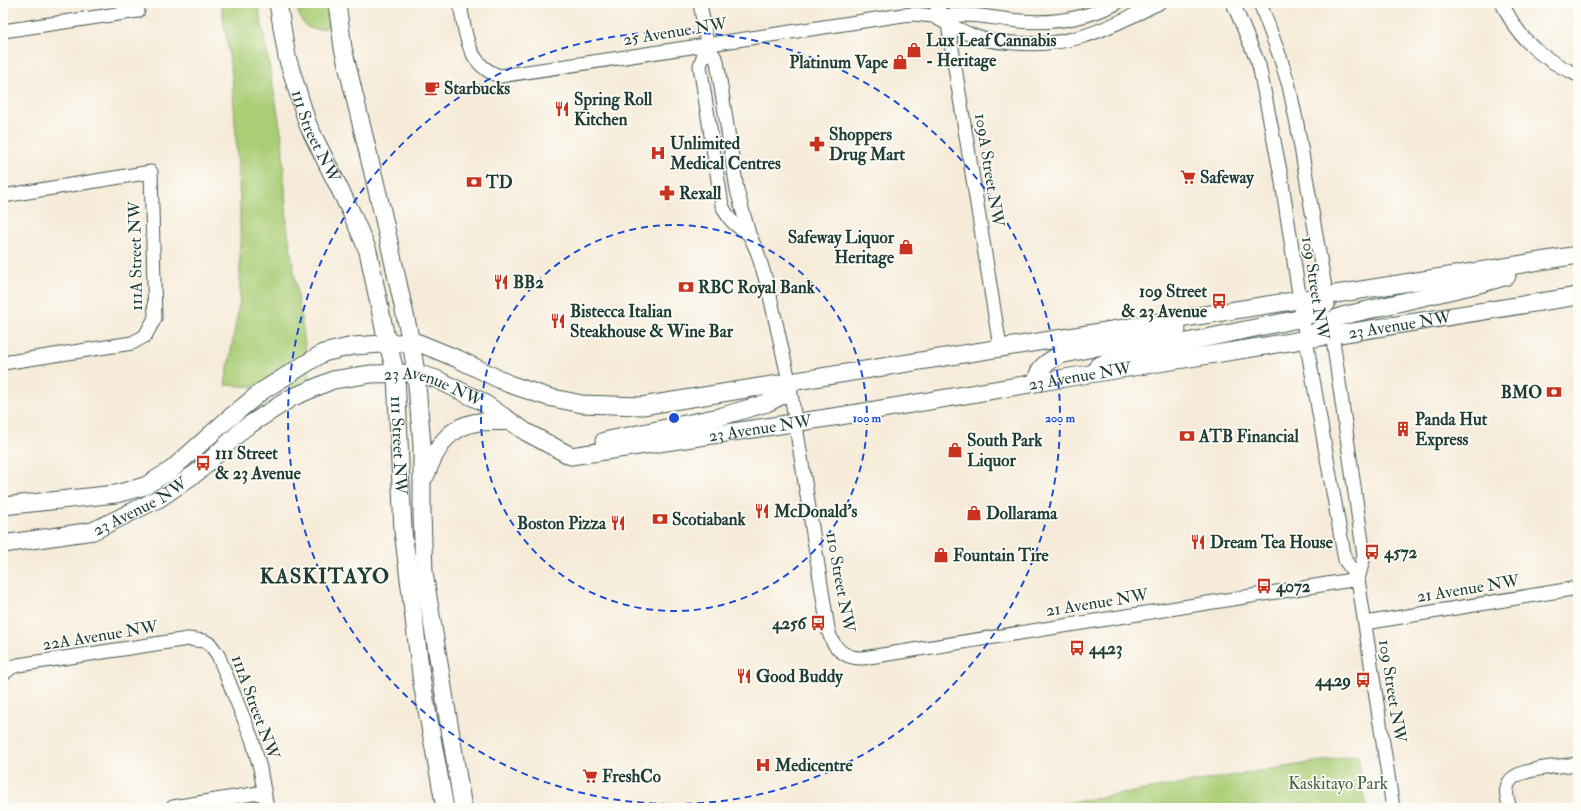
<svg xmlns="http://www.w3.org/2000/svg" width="1581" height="811" font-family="'IM FELL Double Pica',serif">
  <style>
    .green { fill: #aacd76; stroke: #648555 }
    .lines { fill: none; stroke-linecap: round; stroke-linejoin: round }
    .minor-casing { stroke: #3f574d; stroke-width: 15 }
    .major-casing { stroke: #3f574d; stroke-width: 19 }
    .minor { stroke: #fff; stroke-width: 13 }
    .major { stroke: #fff; stroke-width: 17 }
    .ring { fill: none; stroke: #1d4ed8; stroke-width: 2; stroke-dasharray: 7 5 }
    .labels { text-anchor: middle; stroke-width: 3.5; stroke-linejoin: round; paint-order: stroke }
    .street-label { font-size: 17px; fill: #1f3d34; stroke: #fdfcf7 }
    .poi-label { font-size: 17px; font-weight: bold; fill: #1f3d34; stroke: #fdfcf7; text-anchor: start }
    .park-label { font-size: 17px; fill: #426144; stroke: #fdfcf7 }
    .district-label { font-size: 21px; font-weight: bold; letter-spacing: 1px; fill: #1f3d34; stroke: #fdfcf7 }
    .centre { fill: #1d4ed8; stroke: #fdfcf7; stroke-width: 2 }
    .ring-label { font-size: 12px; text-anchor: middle; font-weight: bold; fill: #1d4ed8; stroke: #fdfcf7; stroke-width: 3.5; stroke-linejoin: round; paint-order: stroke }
  </style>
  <rect width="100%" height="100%" fill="#fdfcf7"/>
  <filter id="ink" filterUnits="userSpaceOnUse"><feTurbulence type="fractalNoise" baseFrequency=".025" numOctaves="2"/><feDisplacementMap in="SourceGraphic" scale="8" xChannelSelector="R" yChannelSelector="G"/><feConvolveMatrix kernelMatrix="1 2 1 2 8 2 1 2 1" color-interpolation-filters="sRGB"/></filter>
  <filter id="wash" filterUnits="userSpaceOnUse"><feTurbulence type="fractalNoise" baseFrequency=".012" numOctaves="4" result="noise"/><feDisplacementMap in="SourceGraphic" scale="16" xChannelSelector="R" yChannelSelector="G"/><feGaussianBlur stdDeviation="0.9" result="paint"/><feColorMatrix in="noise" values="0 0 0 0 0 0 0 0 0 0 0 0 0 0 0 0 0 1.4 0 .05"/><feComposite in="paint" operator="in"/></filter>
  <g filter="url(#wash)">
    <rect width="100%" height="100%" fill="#f6ebd8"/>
    <!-- green -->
    <path class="green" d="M221 3H258L282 137 287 225 312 390 225 385 240 299V201L232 76Z
      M296 3H328L330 19 328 27C306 35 300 22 296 3Z
      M1358 755 1367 808H1036Z"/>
  </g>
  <g filter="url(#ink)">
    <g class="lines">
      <!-- minor casing -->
      <g class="minor-casing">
        <path id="minor" d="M460 3C465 32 467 66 500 76L903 15 914 14 933 16
          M700 3 707 44
          M935 3 948 24 1000 347
          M1117 3C1083 20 1047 25 1010 20 994 18 979 15 964 15 953 15 943 16 933 16 946 23 960 31 974 36 986 41 1001 42 1014 43 1074 48 1107 28 1159 3
          M1233 3 1259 65 1281 176 1306 340 1345 560 1358 579
          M1260 3 1280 57 1289 86 1297 124 1328 305
          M1502 3C1519 40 1541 59 1578 75
          M3 31 138 11 136 3
          M3 196 151 172 155 318 145 336 132 343 3 363
          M749 234C735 225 729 221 722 205L700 66 707 44 717 61 737 190 749 234 757 251 768 287 789 381 828 629C832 647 844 659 863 658L1358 579
          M1331 326 1364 556 1358 579 1393 808
          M1365 623 1578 588
          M3 674 12 667 18 665 188 639 204 641 210 644 218 655 252 739 260 768 267 808
          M173 807 265 792
          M1510 808C1507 799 1504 789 1510 781 1519 768 1562 766 1578 764"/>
      </g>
      <!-- major casing -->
      <g class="major-casing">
        <g id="major">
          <path id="s1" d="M278 3 287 57 308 125 351 212 368 251 385 333 396 374 403 531 422 683 445 808"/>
          <path d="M337 3 343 48 383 215 411 342 416 373 422 445V513L424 573 463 808"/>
          <path d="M1307 339 1330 321 1342 316 1479 284 1507 276"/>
          <path d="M1098 366 1124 355 1303 318 1321 309 1328 296"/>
          <path d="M1038 382C1035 368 1049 361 1060 355L1177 330"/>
          <path d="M604 441 719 417 767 403 783 395 789 381"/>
          <path d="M426 475C436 448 448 426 479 422 489 421 500 422 510 421"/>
          <path d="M3 506 116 494 145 486 171 470 227 420 262 391 323 353 353 346 411 342 419 343 458 359 509 384 548 397 582 404 642 406C954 354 1266 306 1578 255"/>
          <path id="s2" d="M3 544 93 531 160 498 199 471 243 429 291 398 333 380 371 374 416 373 436 379 481 401 526 432 571 456 840 416 1077 376 1578 296"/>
        </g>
      </g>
      <!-- minor -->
      <use href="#minor" class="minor"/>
      <!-- major -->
      <use href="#major" class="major"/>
    </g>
  </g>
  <!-- distance rings -->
  <g class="ring">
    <circle cx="674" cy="418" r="193"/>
    <circle cx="674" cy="418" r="386"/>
  </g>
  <!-- icons -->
  <defs>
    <g id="shop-bare" transform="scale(1.2)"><path d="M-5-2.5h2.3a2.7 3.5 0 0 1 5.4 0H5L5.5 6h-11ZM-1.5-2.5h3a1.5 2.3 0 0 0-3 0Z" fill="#c8321e" stroke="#fdfcf7" stroke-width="2.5" paint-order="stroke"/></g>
    <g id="cafe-bare" transform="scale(1.2)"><path d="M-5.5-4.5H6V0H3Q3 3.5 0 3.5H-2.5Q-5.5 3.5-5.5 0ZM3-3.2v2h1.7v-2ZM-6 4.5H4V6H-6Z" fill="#c8321e" stroke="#fdfcf7" stroke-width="2.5" paint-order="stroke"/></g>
    <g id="restaurant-bare" transform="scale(1.2)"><path d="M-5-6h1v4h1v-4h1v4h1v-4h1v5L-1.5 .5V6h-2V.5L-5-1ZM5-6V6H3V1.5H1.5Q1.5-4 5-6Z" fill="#c8321e" stroke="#fdfcf7" stroke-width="2.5" paint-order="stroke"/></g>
    <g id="pharmacy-bare" transform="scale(1.2)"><path d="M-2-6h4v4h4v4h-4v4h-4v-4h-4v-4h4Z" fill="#c8321e" stroke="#fdfcf7" stroke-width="2.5" paint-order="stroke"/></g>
    <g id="hospital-bare" transform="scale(1.2)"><path d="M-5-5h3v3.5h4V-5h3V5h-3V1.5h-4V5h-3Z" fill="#c8321e" stroke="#fdfcf7" stroke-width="2.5" paint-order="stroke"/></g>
    <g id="supermarket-bare" transform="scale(1.2)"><path d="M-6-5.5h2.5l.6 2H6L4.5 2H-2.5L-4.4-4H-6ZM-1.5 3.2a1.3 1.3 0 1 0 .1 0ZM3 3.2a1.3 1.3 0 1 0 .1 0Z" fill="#c8321e" stroke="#fdfcf7" stroke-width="2.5" paint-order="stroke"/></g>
    <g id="bank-bare" transform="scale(1.2)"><path d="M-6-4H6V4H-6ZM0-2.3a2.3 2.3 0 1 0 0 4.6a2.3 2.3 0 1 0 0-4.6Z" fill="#c8321e" stroke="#fdfcf7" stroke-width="2.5" paint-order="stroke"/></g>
    <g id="bus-bare" transform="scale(1.2)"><path d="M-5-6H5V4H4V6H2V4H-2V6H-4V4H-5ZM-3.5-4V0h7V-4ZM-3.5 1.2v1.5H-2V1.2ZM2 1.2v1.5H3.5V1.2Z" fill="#c8321e" stroke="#fdfcf7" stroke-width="2.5" paint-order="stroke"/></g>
    <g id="building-bare" transform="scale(1.2)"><path d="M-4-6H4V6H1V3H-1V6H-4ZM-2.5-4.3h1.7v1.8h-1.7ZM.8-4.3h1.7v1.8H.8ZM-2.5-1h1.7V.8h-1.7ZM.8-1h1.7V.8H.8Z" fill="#c8321e" stroke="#fdfcf7" stroke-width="2.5" paint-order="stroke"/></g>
  </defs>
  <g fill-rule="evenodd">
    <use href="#shop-bare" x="914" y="50"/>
    <use href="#shop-bare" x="900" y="62"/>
    <use href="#cafe-bare" x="432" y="88"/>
    <use href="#restaurant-bare" x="562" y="109"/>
    <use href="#pharmacy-bare" x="817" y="144"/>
    <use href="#hospital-bare" x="658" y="153"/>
    <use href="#supermarket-bare" x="1188" y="177"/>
    <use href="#bank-bare" x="474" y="182"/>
    <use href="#pharmacy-bare" x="667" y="193"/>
    <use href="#shop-bare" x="906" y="247"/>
    <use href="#restaurant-bare" x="501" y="282"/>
    <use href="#bank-bare" x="686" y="287"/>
    <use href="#bus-bare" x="1219" y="301"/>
    <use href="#restaurant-bare" x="558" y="321"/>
    <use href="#bank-bare" x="1554" y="392"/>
    <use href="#building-bare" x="1403" y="429"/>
    <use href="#bank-bare" x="1187" y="436"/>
    <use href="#shop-bare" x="955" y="450"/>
    <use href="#bus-bare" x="203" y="463"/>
    <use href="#restaurant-bare" x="762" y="511"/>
    <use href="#shop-bare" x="974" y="513"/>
    <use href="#bank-bare" x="660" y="519"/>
    <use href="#restaurant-bare" x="618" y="523"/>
    <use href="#restaurant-bare" x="1198" y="542"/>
    <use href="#bus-bare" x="1372" y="552"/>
    <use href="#shop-bare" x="941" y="555"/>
    <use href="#bus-bare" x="1264" y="586"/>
    <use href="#bus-bare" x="818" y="623"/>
    <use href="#bus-bare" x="1077" y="648"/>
    <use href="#restaurant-bare" x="744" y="676"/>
    <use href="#bus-bare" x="1363" y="680"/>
    <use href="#hospital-bare" x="763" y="765"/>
    <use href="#supermarket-bare" x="590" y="776"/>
  </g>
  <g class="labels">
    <!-- street labels -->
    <g class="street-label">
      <text transform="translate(675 31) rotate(-9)" y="6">25 Avenue NW</text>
      <text dy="6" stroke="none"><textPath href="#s1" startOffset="139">111 Street NW</textPath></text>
      <text transform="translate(990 170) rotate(81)" y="6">109A Street NW</text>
      <text transform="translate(135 256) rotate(-91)" y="6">111A Street NW</text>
      <text transform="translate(1316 288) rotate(81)" y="6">109 Street NW</text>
      <text dy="6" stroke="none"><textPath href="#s2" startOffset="1476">23 Avenue NW</textPath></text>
      <text dy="6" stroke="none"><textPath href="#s2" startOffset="1152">23 Avenue NW</textPath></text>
      <text dy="6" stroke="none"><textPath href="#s2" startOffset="480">23 Avenue NW</textPath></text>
      <text dy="6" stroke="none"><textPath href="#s2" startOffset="828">23 Avenue NW</textPath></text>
      <text dy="6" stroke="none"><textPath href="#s1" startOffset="463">111 Street NW</textPath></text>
      <text dy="6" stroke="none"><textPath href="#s2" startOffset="144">23 Avenue NW</textPath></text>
      <text transform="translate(841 582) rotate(80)" y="6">110 Street NW</text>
      <text transform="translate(1468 588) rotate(-9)" y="6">21 Avenue NW</text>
      <text transform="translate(1097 602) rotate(-9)" y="6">21 Avenue NW</text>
      <text transform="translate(100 635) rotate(-9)" y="6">22A Avenue NW</text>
      <text transform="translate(1393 691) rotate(81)" y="6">109 Street NW</text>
      <text transform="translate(256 707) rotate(70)" y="6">111A Street NW</text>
    </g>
    <!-- poi labels -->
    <g class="poi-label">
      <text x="926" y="46">Lux Leaf Cannabis<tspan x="926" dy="20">- Heritage</tspan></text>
      <text x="888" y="68" text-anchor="end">Platinum Vape</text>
      <text x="444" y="94">Starbucks</text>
      <text x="574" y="105">Spring Roll<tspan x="574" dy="20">Kitchen</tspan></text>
      <text x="829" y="140">Shoppers<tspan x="829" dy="20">Drug Mart</tspan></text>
      <text x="670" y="149">Unlimited<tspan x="670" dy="20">Medical Centres</tspan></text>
      <text x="1200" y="183">Safeway</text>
      <text x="486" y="188">TD</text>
      <text x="679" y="199">Rexall</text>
      <text x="894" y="243" text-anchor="end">Safeway Liquor<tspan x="894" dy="20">Heritage</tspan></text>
      <text x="513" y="288">BB2</text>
      <text x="698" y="293">RBC Royal Bank</text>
      <text x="1207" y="297" text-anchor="end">109 Street<tspan x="1207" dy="20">&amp; 23 Avenue</tspan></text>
      <text x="570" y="317">Bistecca Italian<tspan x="570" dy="20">Steakhouse &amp; Wine Bar</tspan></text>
      <text x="1542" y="398" text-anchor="end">BMO</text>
      <text x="1415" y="425">Panda Hut<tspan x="1415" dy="20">Express</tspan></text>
      <text x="1199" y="442">ATB Financial</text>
      <text x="967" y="446">South Park<tspan x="967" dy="20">Liquor</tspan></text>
      <text x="215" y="459">111 Street<tspan x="215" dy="20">&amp; 23 Avenue</tspan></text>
      <text x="774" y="517">McDonald's</text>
      <text x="986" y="519">Dollarama</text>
      <text x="672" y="525">Scotiabank</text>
      <text x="606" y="529" text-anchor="end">Boston Pizza</text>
      <text x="1210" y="548">Dream Tea House</text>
      <text x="1384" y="558">4572</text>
      <text x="953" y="561">Fountain Tire</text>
      <text x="1276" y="592">4072</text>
      <text x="806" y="629" text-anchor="end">4256</text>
      <text x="1089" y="654">4423</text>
      <text x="756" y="682">Good Buddy</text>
      <text x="1351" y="686" text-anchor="end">4429</text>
      <text x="775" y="771">Medicentre</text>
      <text x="602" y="782">FreshCo</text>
    </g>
    <!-- park labels -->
    <g class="park-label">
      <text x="1338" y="789">Kaskitayo Park</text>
    </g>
    <!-- district labels -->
    <g class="district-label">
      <text x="325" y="583">KASKITAYO</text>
    </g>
  </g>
  <circle cx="674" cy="418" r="6" class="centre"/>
  <g class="ring-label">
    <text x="867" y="422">100 m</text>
    <text x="1060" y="422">200 m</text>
  </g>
  <!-- margin -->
  <rect width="1581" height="811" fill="none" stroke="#fdfcf7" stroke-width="16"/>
</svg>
